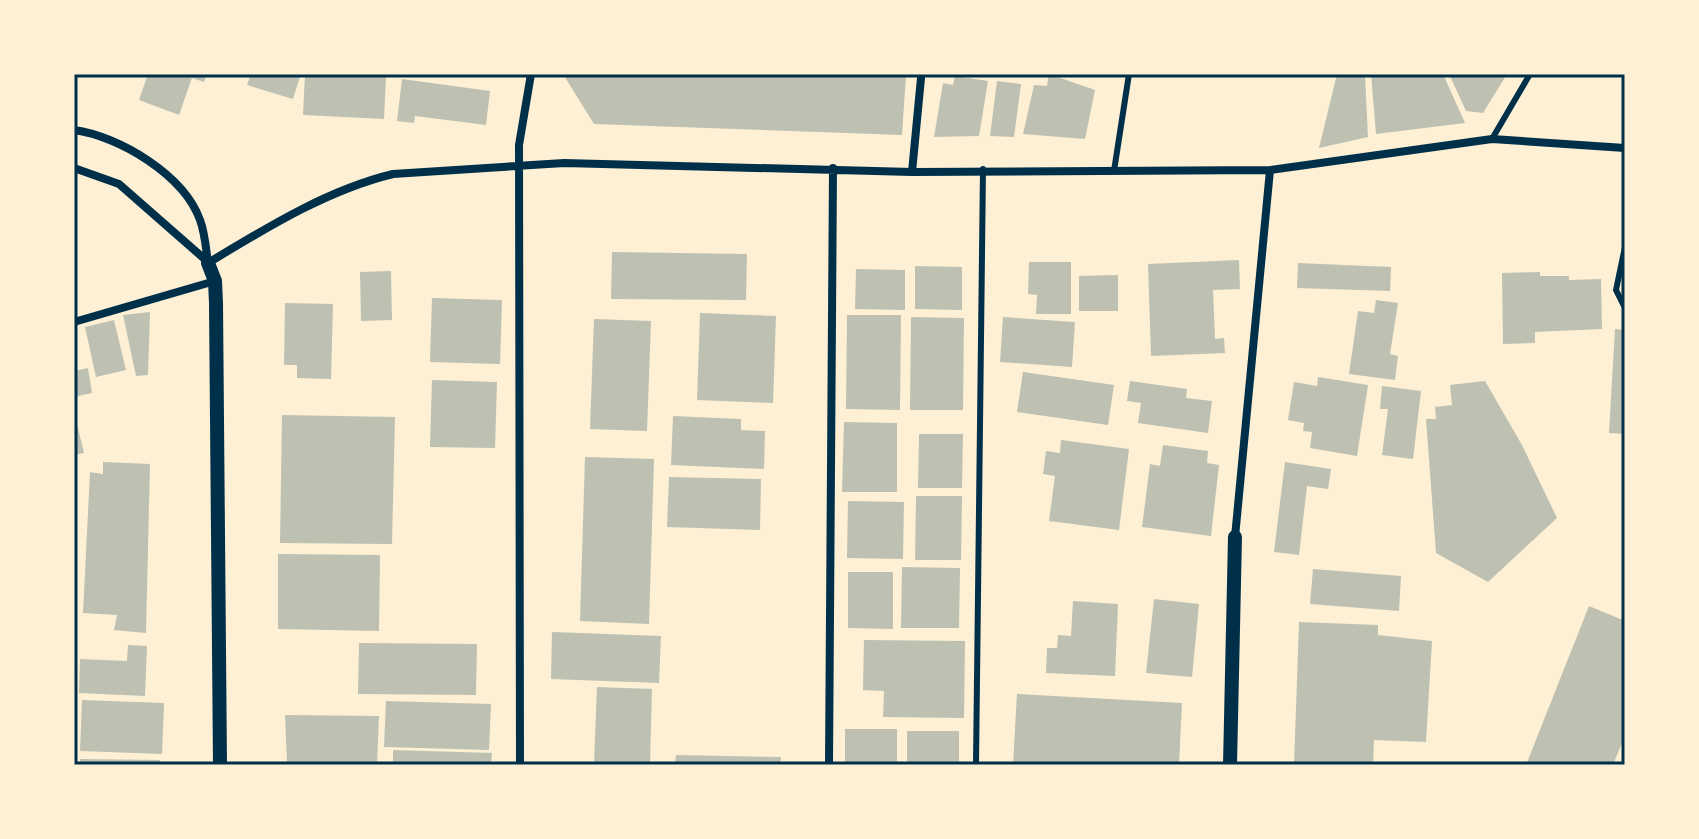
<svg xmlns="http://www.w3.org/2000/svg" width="1699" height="839" font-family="'Space Grotesk',sans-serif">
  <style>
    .building { fill: #bec0b2 }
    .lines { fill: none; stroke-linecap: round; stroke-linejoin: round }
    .service { stroke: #003049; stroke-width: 6 }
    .minor { stroke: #003049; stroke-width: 8 }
    .tertiary { stroke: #003049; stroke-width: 14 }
    .neatline { fill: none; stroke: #003049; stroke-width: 3 }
  </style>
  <rect width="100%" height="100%" fill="#fdf0d5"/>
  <!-- building -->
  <path class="building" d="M148 74H207L204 82 192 78 179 115 139 100Z
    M251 74H301L293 99 247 85Z
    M305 74 386 77 384 119 303 115Z
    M563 74 906 75 902 135 594 124Z
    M1049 74 1095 90 1085 139 1023 134 1034 85 1047 86Z
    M1337 74 1365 75 1368 137 1319 148Z
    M1371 74H1443L1465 123 1376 134Z
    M1449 74H1507L1483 113 1466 111Z
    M955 76 988 81 979 136 934 137 943 83 953 85Z
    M402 79 490 91 486 125 415 116 414 123 397 121Z
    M997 81 1021 84 1014 137 990 136Z
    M612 252 747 254 746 300 611 299Z
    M1239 260 1240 289 1213 290 1215 339 1224 338 1225 353 1151 356 1148 264Z
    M1029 262H1071V314H1036L1037 295 1028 294Z
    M1298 263 1391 267 1390 291 1297 288Z
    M915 266 962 267V310L915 309Z
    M856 269 905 270V310L855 309Z
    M391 271 392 320 361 321 360 272Z
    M1540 272V276H1569V280L1601 279 1602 329 1535 332V343L1503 344 1502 273Z
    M1118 275V311H1079V276Z
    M432 298 502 300 500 364 430 362Z
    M1376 300 1398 303 1390 354 1398 356 1395 380 1349 374 1358 311 1374 313Z
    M285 303 333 304 331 379 297 378V365H284Z
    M150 312 148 375 136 376 123 315Z
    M700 313 776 316 773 403 697 400Z
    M847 315H901L900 410 846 409Z
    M911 317 964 318 963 410H910Z
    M1003 317 1075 322 1072 367 1000 362Z
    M594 319 651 321 647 431 590 429Z
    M114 320 126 370 96 377 85 327Z
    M1615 329 1625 330V434L1609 433Z
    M88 368 92 393 74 397V371Z
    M1023 372 1114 385 1108 425 1017 412Z
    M1318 377 1368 385 1357 456 1310 448 1312 432 1303 431 1304 423 1288 420 1294 382 1317 386Z
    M432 380 497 382 495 448 430 447Z
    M1130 381 1187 389 1186 398 1212 401 1208 433 1138 423 1141 403 1127 401Z
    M1485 381 1522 445 1557 518 1488 582 1436 553 1426 419H1436L1435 407 1452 405 1450 385Z
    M1382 386 1421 391 1413 459 1382 455 1388 409H1380Z
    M74 412 84 453 74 455Z
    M282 415 395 417 392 544 280 543Z
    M673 416 741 419V430L765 431 764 469 671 465Z
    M844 422 897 423V492H842Z
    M919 434H963L962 488H918Z
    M1061 440 1129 449 1119 530 1049 521 1055 476 1043 474 1046 451 1060 453Z
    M1163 445 1208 451 1207 463 1219 465 1211 536 1142 527 1150 464 1160 466Z
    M585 457 654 459 649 624 580 621Z
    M103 462 150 464 146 633 114 630 117 615 83 613 90 472 103 474Z
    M1285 462 1331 469 1328 489 1307 486 1299 555 1274 552Z
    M669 477 761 479 760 530 667 527Z
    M916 496H962L961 560H915Z
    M848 501 904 502 903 559 847 558Z
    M278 554 380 555 379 631 278 629Z
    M902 567 960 568 959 628H901Z
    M1313 569 1401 576 1399 611 1310 604Z
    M848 572H893V629L848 628Z
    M1154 599 1199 604 1192 677 1146 673Z
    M1073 601 1118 604 1115 676 1046 673 1047 648H1057L1058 635 1071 636Z
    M1589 606 1625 621V735L1613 765H1526Z
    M1299 622 1378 625V635L1432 641 1426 742 1374 740 1373 765H1294Z
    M552 632 661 636 659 683 551 679Z
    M864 640 965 641 964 718 883 717 884 691 863 690Z
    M359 643 477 644 476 695 358 694Z
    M128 645 147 646 145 696 79 693 80 659 127 661Z
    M597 687 652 689 650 765H594Z
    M1017 694 1182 703 1179 765H1013Z
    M82 700 164 703 162 754 80 751Z
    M386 701 491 704 489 750 384 747Z
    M285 715 379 716 377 765 287 762Z
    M845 729H897V765H845Z
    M907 731H959V765H907Z
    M393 750 492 753 491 765H393Z
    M676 755 781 757 780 765H675Z
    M80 759 160 760V765H80Z"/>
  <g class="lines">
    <!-- service -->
    <path class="service" d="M1492 139 1530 74
      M1114 171 1129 74
      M1625 247 1616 290 1625 308
      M976 765 983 169"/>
    <!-- minor -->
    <path class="minor" d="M74 130C119 136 184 175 200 220 205 233 206 249 208 263
      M74 168 119 184 208 262
      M912 172 921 78
      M208 263C266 228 327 190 393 174L564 163 912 172 1270 170 1492 139 1625 148
      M74 322 215 281
      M1235 537 1270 170
      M520 765 519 145 531 74
      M829 765 833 168"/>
    <!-- tertiary -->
    <path class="tertiary" d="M208 263 215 281 216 303 220 765
      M1230 765 1235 537"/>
  </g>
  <!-- border -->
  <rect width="1699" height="839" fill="none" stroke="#fdf0d5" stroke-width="152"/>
  <rect x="76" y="76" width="1547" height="687" class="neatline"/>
</svg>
